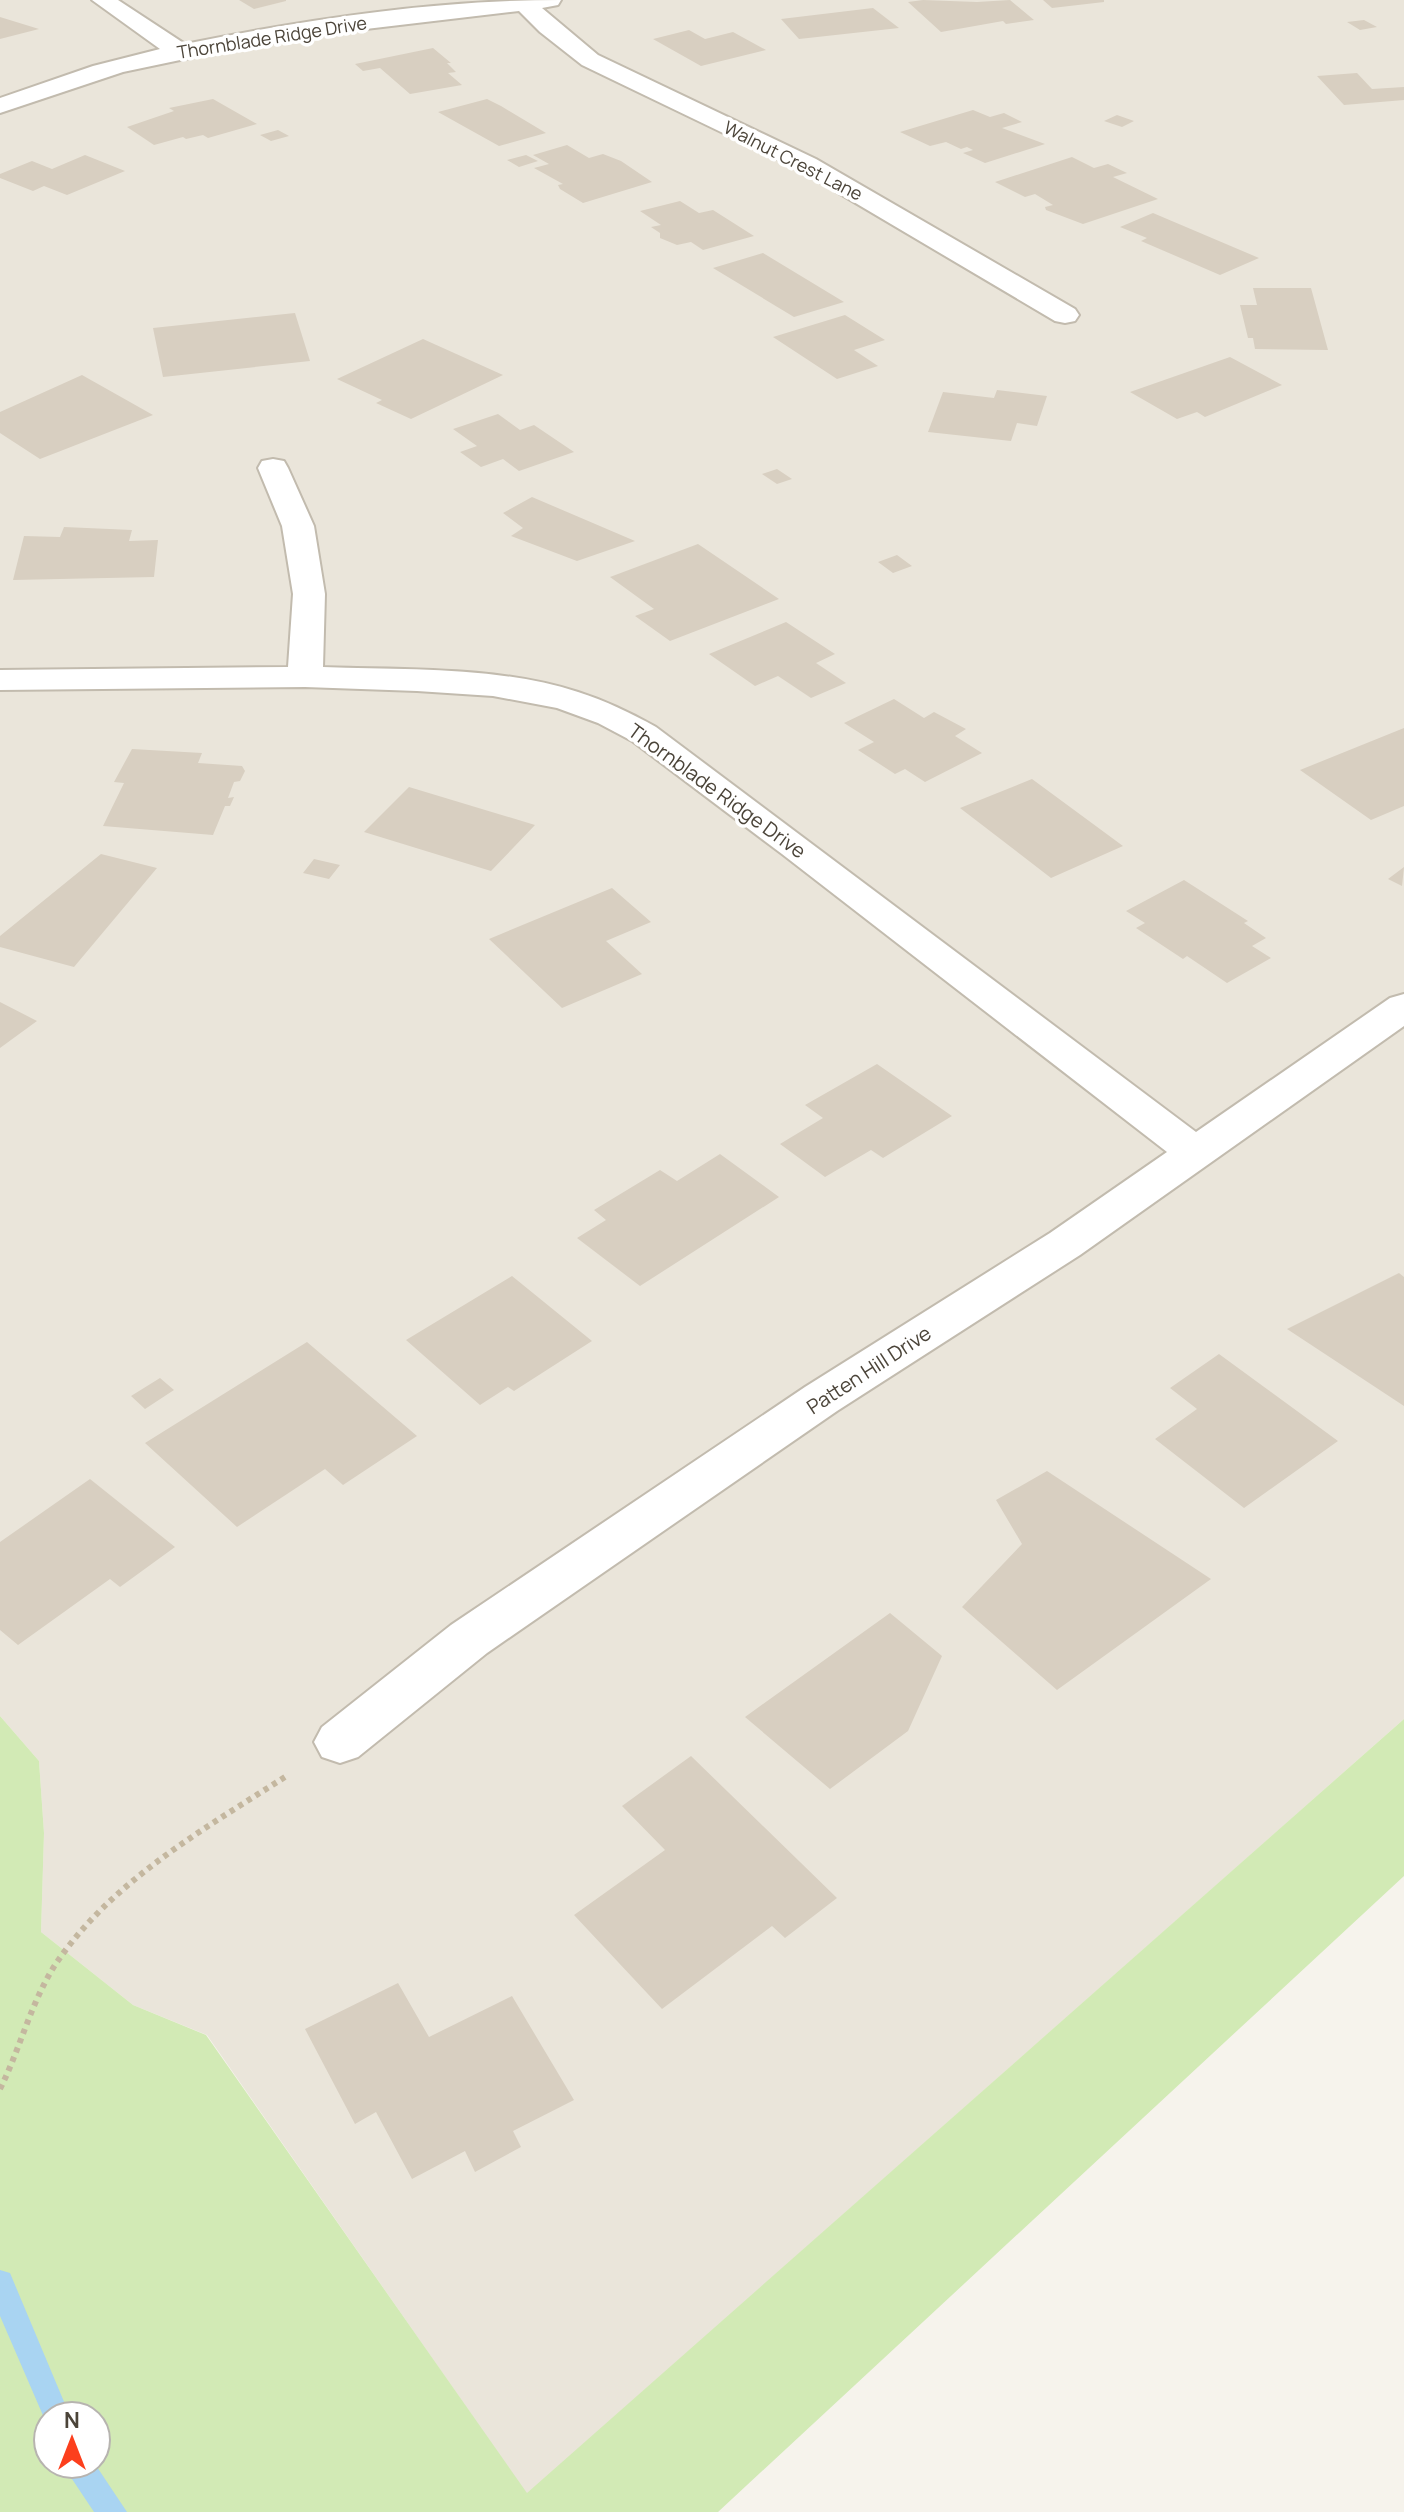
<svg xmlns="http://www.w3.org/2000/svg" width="1404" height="2512" font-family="Manrope,sans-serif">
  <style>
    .residential { fill: #eae5da }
    .green { fill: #d2eab5; fill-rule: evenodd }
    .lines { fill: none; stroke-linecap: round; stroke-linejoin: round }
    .stream { fill: #a9d4f2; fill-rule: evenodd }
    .building { fill: #d8cfc1 }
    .street-casing { stroke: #c2bbae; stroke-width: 4 }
    .path { stroke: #c4b79f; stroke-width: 6; stroke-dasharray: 5 5; stroke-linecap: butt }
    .street { fill: #fff; fill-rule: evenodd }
    .labels { text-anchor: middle; stroke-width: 7; stroke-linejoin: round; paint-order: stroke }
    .far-street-label { font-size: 18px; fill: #4b4439; stroke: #fff }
    .street-label { font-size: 20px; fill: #4b4439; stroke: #fff }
  </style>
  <rect width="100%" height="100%" fill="#f6f3ec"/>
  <!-- residential -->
  <path class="residential" d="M0 0H1404V1719L527 2494 207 2035 133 2005 41 1932 44 1833 39 1761 0 1716Z"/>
  <!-- green -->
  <path class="green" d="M0 1716 39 1761 44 1833 41 1932 133 2005 206 2035 527 2493 1404 1719V1876L718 2512H0ZM48 2416H96V2464H48Z"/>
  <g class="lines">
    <!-- stream -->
    <path class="stream" d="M0 2270 10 2273 70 2416H48V2427L0 2316Z
      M62 2464H95L127 2512H94Z"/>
  </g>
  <!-- building -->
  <path class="building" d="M239 0H286V1L254 9Z
    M923 0 977 2 1010 0 1034 20 1006 24 1003 21 941 32 908 2Z
    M1043 0H1104V2L1052 8Z
    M873 8 899 28 799 39 781 19Z
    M0 17 39 29 0 39Z
    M1364 20 1377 27 1360 30 1347 22Z
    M689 30 705 39 733 32 766 50 701 66 653 39Z
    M433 48 451 63H447L456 72 448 73 462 85 410 94 380 68 363 71 355 64Z
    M1357 73 1372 89 1404 87V100L1344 105 1317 76Z
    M213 99 257 124 208 138 203 135 186 139 183 137 154 145 127 127 174 111 169 108Z
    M487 99 501 106 546 133 499 146 438 112Z
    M973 110 990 117 1004 113 1022 122 1002 128 1045 144 985 163 963 153 973 150 967 147 961 149 946 142 930 146 900 132Z
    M1117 115 1134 121 1122 127 1104 121Z
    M278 130 289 136 271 141 260 135Z
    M567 145 589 158 603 154 621 161 652 182 583 203 560 189 558 185 563 184 534 168 549 164 533 155Z
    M85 155 125 171 67 195 44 186 33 191 0 178V174L32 161 52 169Z
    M526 155 538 161 519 167 507 160Z
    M1072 157 1094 168 1108 164 1127 173 1113 177 1158 199 1083 224 1046 210 1045 207 1053 205 1035 194 1025 197 995 182Z
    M680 201 699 213 713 210 754 236 703 250 691 242 677 245 660 238V233L651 227 661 225 640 211Z
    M1153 213 1259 258 1220 275 1141 241 1147 238 1120 227Z
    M763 253 844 302 794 317 713 268Z
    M1253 288H1311L1328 350 1255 349 1253 338H1248L1240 305H1257Z
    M295 313 310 361 163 377 153 328Z
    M845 315 885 340 854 350 878 366 837 379 773 337Z
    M423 339 503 375 411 419 376 403 382 400 337 379Z
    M1230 357 1282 385 1205 417 1197 412 1177 419 1130 392Z
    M82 375 153 415 40 459 0 433V412Z
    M997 390 1047 396 1037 426 1017 423 1011 441 928 432 943 392 994 398Z
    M498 414 520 430 534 425 574 452 519 471 503 459 481 467 460 452 477 446 453 429Z
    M777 469 792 479 777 484 762 474Z
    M532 497 635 541 577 561 511 536 523 528 503 513Z
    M64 527 132 530 129 541 158 540 154 577 13 580 24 536 60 537Z
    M698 544 779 599 670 641 635 616 654 609 610 577Z
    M897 555 912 566 893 573 878 562Z
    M786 622 835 654 816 663 846 683 811 698 778 676 755 686 709 654Z
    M894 699 924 718 934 712 966 729 955 736 982 753 925 782 905 769 895 774 858 750 874 742 844 723Z
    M1404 728V806L1371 820 1300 770Z
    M132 749 202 753 198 763 242 766 245 771 240 781 234 782 228 798 234 797 230 806H225L213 835 103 826 124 783 114 782Z
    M1032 779 1123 846 1051 878 960 808Z
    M409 787 535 825 491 871 364 832Z
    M101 854 157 868 74 967 0 947V936Z
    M314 859 340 865 329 879 303 873Z
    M1404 867 1402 886 1388 879Z
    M1184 880 1248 921 1244 923 1266 938 1252 946 1271 958 1227 983 1187 956 1183 959 1136 928 1145 923 1126 911Z
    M612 888 651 922 606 941 642 974 562 1008 489 939Z
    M0 1002 37 1021 0 1048Z
    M877 1064 952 1116 883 1158 871 1150 825 1177 780 1144 823 1118 805 1105Z
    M720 1154 779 1197 640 1286 577 1238 606 1220 594 1210 660 1170 677 1181Z
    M1399 1273 1404 1277V1406L1287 1329Z
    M512 1276 592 1341 514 1391 508 1387 480 1405 406 1340Z
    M307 1342 417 1436 343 1485 325 1469 237 1527 145 1443Z
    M1219 1354 1338 1441 1244 1508 1155 1439 1197 1409 1170 1388Z
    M160 1378 174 1390 145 1409 131 1396Z
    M1047 1471 1211 1579 1057 1690 962 1607 1022 1544 996 1500Z
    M90 1479 175 1547 120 1587 110 1579 18 1645 0 1630V1542Z
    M890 1613 942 1656 908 1731 830 1789 745 1717Z
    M691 1756 837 1898 785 1938 772 1926 662 2009 574 1915 665 1850 622 1806Z
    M398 1983 429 2037 512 1996 574 2100 513 2131 521 2147 475 2172 465 2151 412 2179 376 2112 355 2124 305 2029Z"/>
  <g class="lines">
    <!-- street casing -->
    <g class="street-casing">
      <path id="street" d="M92 0H118L185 44C308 19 435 0 561 0L558 5 542 8 598 55 816 159 1075 309 1079 315 1075 321 1065 323 1055 321 798 169 582 65 540 32 519 11 332 33 223 51 123 72 0 113V98L93 66 160 49Z
        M273 459 284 461 288 468 314 526 325 594 323 667C406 670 498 666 578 692 606 701 631 713 656 727L1196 1132 1390 998 1404 994V1026L1080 1255 837 1411 487 1653 358 1757 340 1763 322 1757 314 1742 322 1727 451 1625 805 1387 1050 1233 1167 1152 782 854 632 741 598 723 557 708 493 696 417 691 305 687 0 690V670L288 667 293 594 282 526 258 468 262 461Z"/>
    </g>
    <!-- path -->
    <path class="path" d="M0 2089C21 2047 31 2001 57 1962 114 1879 206 1828 288 1775"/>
    <!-- street -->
    <use href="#street" class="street"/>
  </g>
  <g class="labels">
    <!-- far-street labels -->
    <g class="far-street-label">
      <text transform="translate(272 38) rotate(-9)" y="6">Thornblade Ridge Drive</text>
      <text transform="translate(793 161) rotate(27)" y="6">Walnut Crest Lane</text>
    </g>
    <!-- street labels -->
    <g class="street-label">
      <text transform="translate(717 791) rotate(36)" y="7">Thornblade Ridge Drive</text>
      <text transform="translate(869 1370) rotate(-33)" y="7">Patten Hill Drive</text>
    </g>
  </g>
  <!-- north arrow -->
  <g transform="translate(72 2440)"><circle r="38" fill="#ffffff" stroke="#b7b4b0" stroke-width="2"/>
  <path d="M0-6L14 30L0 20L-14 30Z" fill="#fc3f1d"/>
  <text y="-12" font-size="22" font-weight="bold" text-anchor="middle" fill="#4b4439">N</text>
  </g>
</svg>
